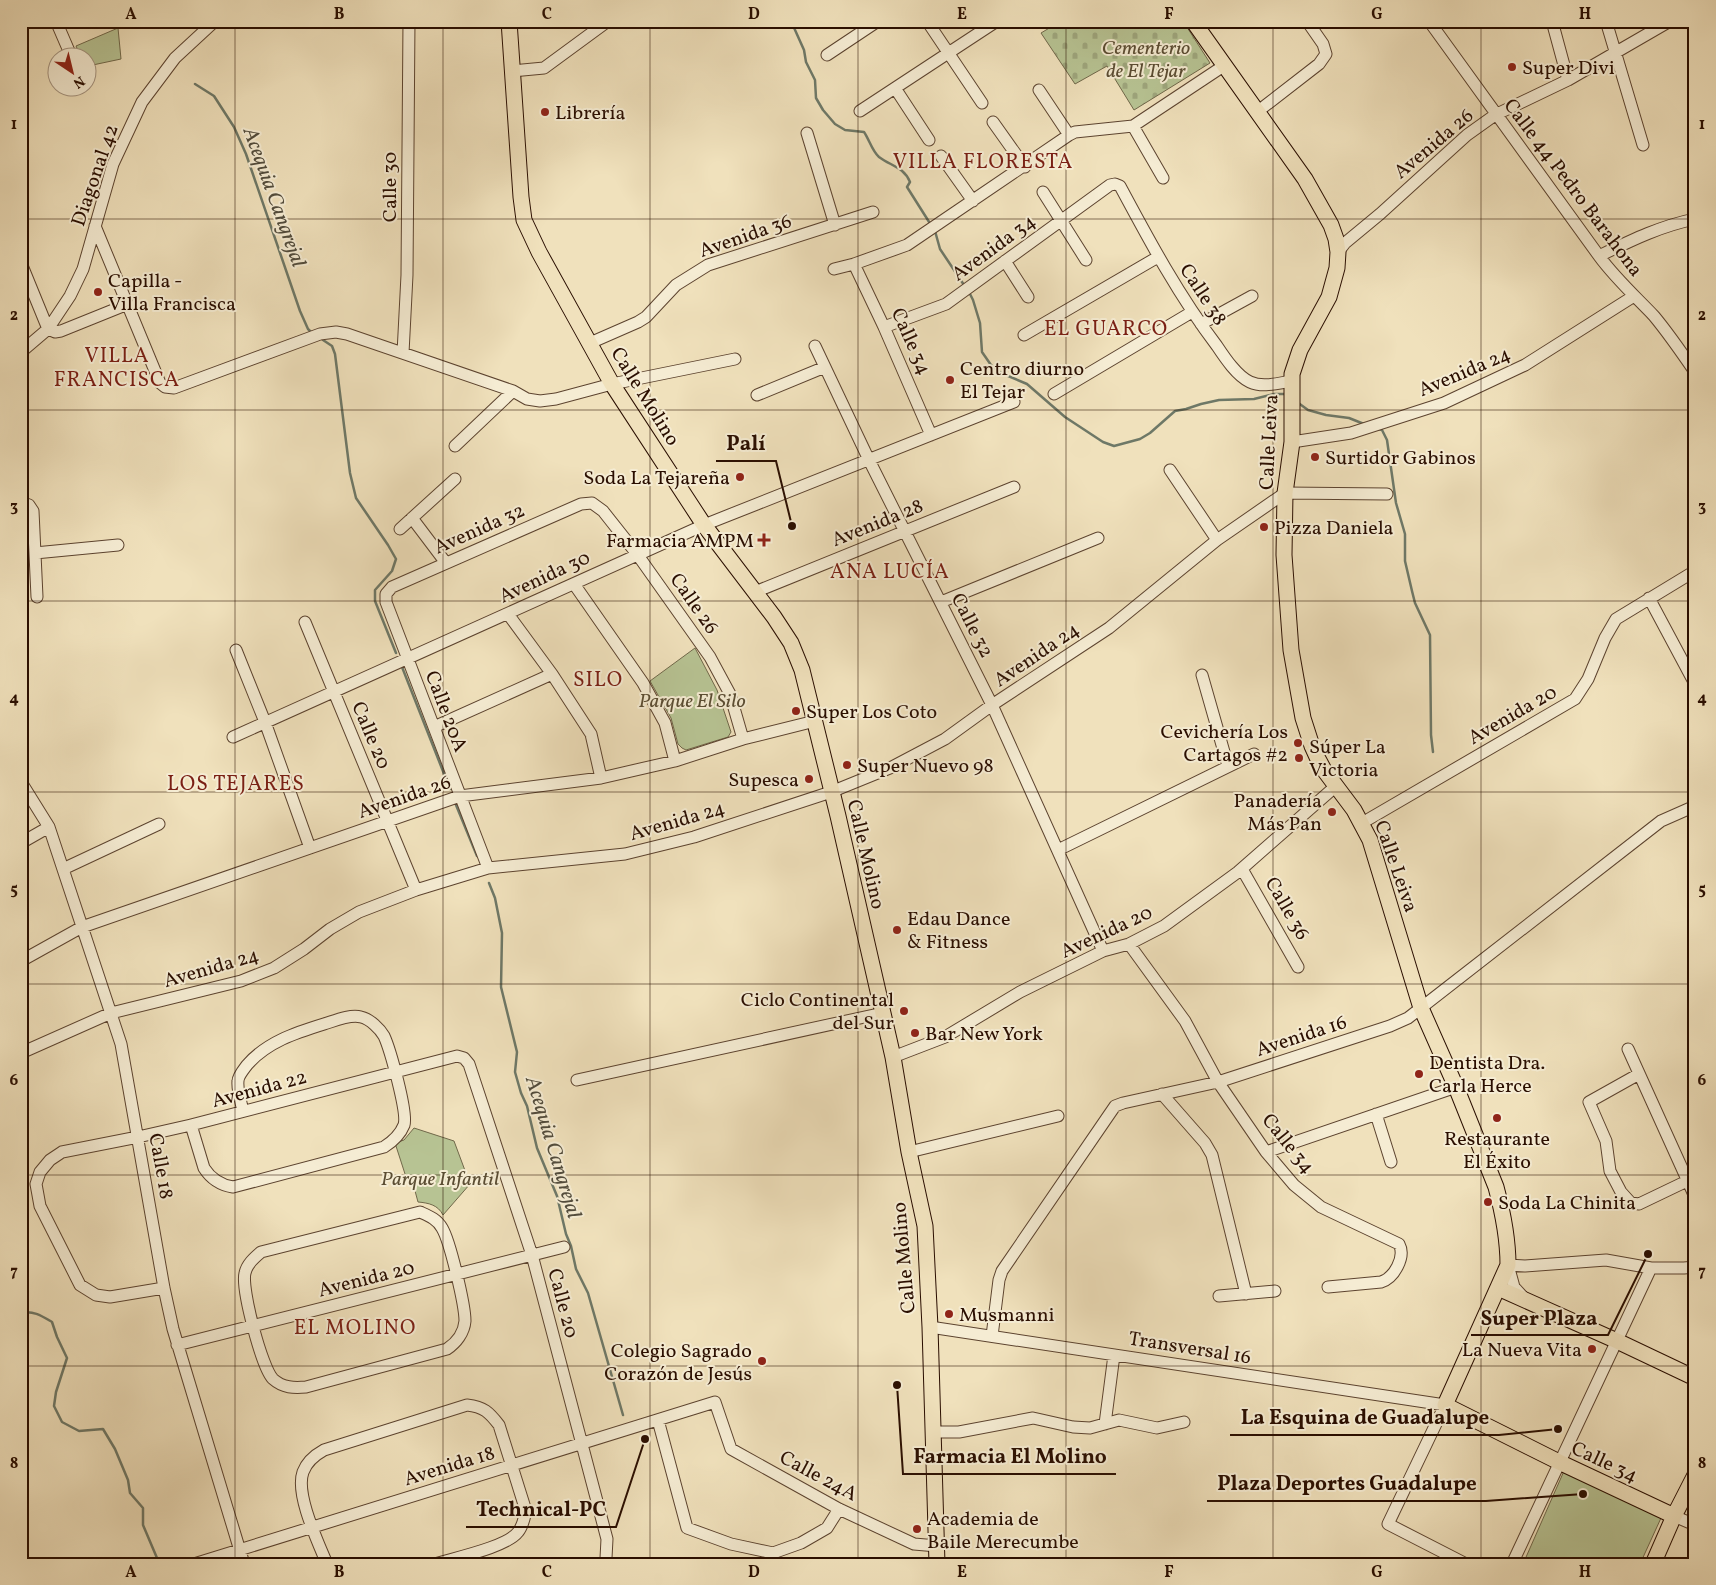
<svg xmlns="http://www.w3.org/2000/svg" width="1716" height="1585" font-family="Vollkorn,serif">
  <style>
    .cemetery { fill: url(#cemetery-stones); stroke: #70684a }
    .park { fill: #b7c393; stroke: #70684a }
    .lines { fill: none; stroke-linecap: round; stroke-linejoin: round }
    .stream { stroke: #6e7867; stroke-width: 2.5 }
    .minor-casing { stroke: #5c432f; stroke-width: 13 }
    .major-casing { stroke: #2a0e00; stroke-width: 17 }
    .minor { stroke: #f5ecd3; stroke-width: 11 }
    .major { stroke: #f0e1bc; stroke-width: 15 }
    .grid { fill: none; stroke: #2a0e00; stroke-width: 1; stroke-opacity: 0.55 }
    .poi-dot { fill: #8f2418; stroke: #f5ecd3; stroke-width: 2 }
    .labels { text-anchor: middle; stroke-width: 4; stroke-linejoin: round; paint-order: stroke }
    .park-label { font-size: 20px; font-style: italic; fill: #5b4d33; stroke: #f5ecd3 }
    .poi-label { font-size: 20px; fill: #2a0e00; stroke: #f5ecd3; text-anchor: start }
    .street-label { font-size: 20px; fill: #2a0e00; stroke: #f5ecd3 }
    .neighbourhood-label { font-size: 21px; letter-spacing: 1px; fill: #7a1f14; stroke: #f5ecd3 }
    .water-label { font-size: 21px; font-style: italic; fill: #524c3c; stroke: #f5ecd3 }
    .leader { fill: none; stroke: #2a0e00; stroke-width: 2 }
    .callout-dot { fill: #2a0e00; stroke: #f5ecd3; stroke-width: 2 }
    .callout-label { font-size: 21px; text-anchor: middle; font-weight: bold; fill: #2a0e00; stroke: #f5ecd3; stroke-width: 4; stroke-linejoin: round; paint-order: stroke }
    .neatline { fill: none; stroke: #2a0e00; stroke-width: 2 }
    .grid-label { font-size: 16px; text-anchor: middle; font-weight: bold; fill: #2a0e00 }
  </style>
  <defs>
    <pattern id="cemetery-stones" width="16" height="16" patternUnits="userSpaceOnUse" patternTransform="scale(1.25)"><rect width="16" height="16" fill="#b7c393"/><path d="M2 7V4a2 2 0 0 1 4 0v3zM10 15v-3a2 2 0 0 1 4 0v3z" fill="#9ea67d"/></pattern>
  </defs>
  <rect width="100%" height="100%" fill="#f0e1bc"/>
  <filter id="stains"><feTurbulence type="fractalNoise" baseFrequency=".004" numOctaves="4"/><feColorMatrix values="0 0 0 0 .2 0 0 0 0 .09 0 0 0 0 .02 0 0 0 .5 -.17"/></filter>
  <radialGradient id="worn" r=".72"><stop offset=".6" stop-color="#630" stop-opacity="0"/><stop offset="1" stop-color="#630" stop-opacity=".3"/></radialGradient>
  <!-- cemetery -->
  <path class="cemetery" d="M1061 21H1183L1210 63 1134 110 1107 66 1075 84 1041 33Z"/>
  <!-- park -->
  <path class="park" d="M118 28 121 59 88 66V58L81 57 76 46Z
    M695 648 717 690 731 732 728 737 686 750 682 748 678 744 671 718 650 681Z
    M414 1128 454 1141 470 1184 443 1215C438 1205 429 1203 418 1202L411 1176 406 1177 395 1143 404 1140Z
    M1564 1471 1661 1518 1640 1564H1523Z"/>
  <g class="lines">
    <!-- stream -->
    <path class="stream" d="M791 21 804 50 806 62 815 80 816 98 823 110 835 124 845 130 864 132C869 139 872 151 879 157 891 166 904 167 910 182L907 187 931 225
      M195 84 214 96 234 127 246 154 300 311 308 329 311 332
      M935 231 940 249 964 285
      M969 292 973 300 980 323 982 352 991 365 1001 373 1027 384 1065 417 1103 442 1114 446 1140 439 1150 433 1175 411 1186 409 1201 404 1219 400 1254 399 1274 394H1286
      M323 340 332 346 335 354 350 473 356 498 388 545 396 559 392 571 375 590V601L396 653
      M1297 402 1308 410 1326 415 1349 418 1364 424
      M1379 429 1382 430 1387 440 1396 503 1405 534V561L1412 591 1415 603 1430 635 1431 735 1433 752
      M402 667 450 789
      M456 805 477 856
      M489 883 495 898 502 933 501 987 517 1052 515 1072 521 1093 527 1106 537 1148 557 1196 566 1234 571 1246 576 1269 588 1293 623 1415
      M21 1313C33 1310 42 1316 52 1322L57 1337 67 1358 56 1392 54 1406 62 1422 79 1431 103 1429 115 1449 128 1480 130 1493 143 1508V1525L157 1558 156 1564"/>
    <!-- minor casing -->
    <g class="minor-casing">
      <path id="minor" d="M56 21 72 58
        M927 21 982 103
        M1429 21 1599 256C1615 278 1635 296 1654 316 1669 334 1682 353 1695 372
        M1552 21 1568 80
        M1606 21 1643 145
        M827 55 878 21
        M512 71 544 68 608 21
        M895 88 929 140
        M1039 90 1069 135
        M860 111 997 21
        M1257 112 1319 64 1326 54 1323 44 1307 21
        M993 122 1025 167
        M1133 126 1163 178
        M807 133 835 225
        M941 156 973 201
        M1043 192 1086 260
        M95 226 160 383 165 387 174 388 320 334 336 332 347 334 513 391 527 399 540 401 556 399 612 384 735 359
        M1338 252 1345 243 1380 214 1467 135 1495 115 1568 80 1670 21
        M1599 256C1630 241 1660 226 1695 219
        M1005 261 1028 297
        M21 263 48 329
        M854 264 884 327 931 435
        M834 269 854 264 907 245 1069 135 1075 132 1133 126 1225 65
        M1201 324 1252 296
        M884 327 946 304 1110 185 1115 184 1120 186C1150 242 1179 296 1217 346 1225 358 1237 376 1250 382 1263 388 1278 383 1292 381
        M48 329 55 332 61 331 128 304
        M1024 335 1158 257
        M590 343 638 322 646 317 676 285 708 265 873 212
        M815 346 869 460 992 705 1103 951
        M21 352 48 329 70 296 83 269 113 164 142 102 175 58 215 21
        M403 353 407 275 409 21
        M1054 394 1192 312
        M757 395 825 367
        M1292 442 1351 433 1444 403 1525 365 1634 296
        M455 446 513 391
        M1170 470 1217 540
        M21 502 29 505 33 511 37 597
        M412 518 446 563
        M400 529 455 479
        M35 553 118 545
        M574 584 643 683 665 723 675 761
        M755 592 1014 487
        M1649 598 1695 684
        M941 602 1098 538
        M508 614 552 674 591 734 601 778
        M305 622 416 890
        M236 650 265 722 310 848
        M1202 675 1228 766
        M434 727 552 674
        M233 737 704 525 1014 402
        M21 782 49 827 121 1044 164 1288 173 1329 244 1564
        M1362 823 1575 699 1588 679 1605 638 1616 619 1695 571
        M21 843 49 827
        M1058 850 1254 754
        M488 868 386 602V594L392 587 581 504 592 503 603 511 637 554 710 657 730 694 743 739
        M63 869 159 824
        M1242 869 1298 967
        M1129 944 1185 1021 1218 1082 1266 1152 1294 1185 1321 1207 1399 1244C1406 1257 1394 1278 1381 1282L1328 1287
        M21 961 82 927 460 796 601 778 675 761 743 739 815 721
        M1628 1049 1695 1197
        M21 1053 111 1013 241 981 274 968 304 949 330 929 359 912 416 890 488 868 625 854 694 837 831 792 890 768 945 739 992 705 1109 628 1217 540 1285 493 1387 494
        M893 1057 945 1037 1020 992 1103 951 1129 944 1164 926 1238 872 1336 786
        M1639 1074 1589 1102 1606 1141 1610 1171 1621 1192 1631 1203 1639 1204 1687 1181
        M577 1080 883 1013
        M1162 1094 1205 1143 1212 1155 1246 1294
        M1376 1114 1391 1162
        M191 1125 204 1168C211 1179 220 1185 233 1187L384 1147C392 1142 400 1135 404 1125 408 1113 390 1049 384 1036 380 1029 370 1019 361 1017 350 1014 334 1021 324 1024 295 1033 267 1042 247 1065 244 1069 238 1076 238 1081 237 1090 241 1102 243 1111
        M909 1152 1058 1116
        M1266 1152 1456 1087
        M420 1212C429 1216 437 1219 442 1228 450 1241 465 1305 465 1321 464 1333 456 1343 447 1349L306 1387C294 1388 283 1388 273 1379 262 1368 241 1289 245 1273 247 1264 254 1258 261 1252Z
        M164 1288 110 1297 96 1295 80 1285 40 1206 36 1184 40 1172 50 1160 62 1152 138 1137 191 1125 457 1056 464 1058 469 1064 532 1255 607 1539 606 1558 604 1564
        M1219 1296 1275 1291
        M1524 1298 1514 1287 1508 1265 1525 1266 1606 1260 1651 1268H1684L1695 1267
        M930 1327 1445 1405 1388 1524 1466 1564
        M992 1336 999 1280 1002 1271 1115 1106 1123 1103 1218 1082 1390 1026 1408 1018 1661 821 1695 806
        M177 1345 564 1247
        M658 1420 687 1528 731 1544 773 1553 801 1543 827 1528 839 1509
        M1105 1424 1114 1355
        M933 1432H959L1033 1418 1073 1427 1090 1428 1119 1420 1157 1428 1184 1422
        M1674 1516 1695 1525
        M194 1564 715 1402 731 1449 839 1509 914 1544 937 1546
        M327 1564C318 1542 295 1494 303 1472 307 1461 315 1455 324 1450L467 1405C484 1407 489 1412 499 1425L526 1511C524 1519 523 1526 518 1532 507 1547 454 1558 435 1564
        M1512 1564 1651 1268"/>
    </g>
    <!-- major casing -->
    <g class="major-casing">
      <path id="major" d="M509 21 521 197 524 220 539 252 612 384 704 525 774 617 791 643 802 670 838 816 893 1057 909 1152 925 1226 930 1327 937 1564
        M1193 21 1305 179 1331 225 1336 239 1338 252 1337 268 1329 297 1300 350 1292 374V442L1285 493 1284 555 1291 650 1303 718 1312 746 1317 757 1324 770 1354 810 1370 840 1421 1008 1456 1087 1496 1187C1503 1213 1508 1239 1508 1265L1445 1405 1559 1462 1674 1516
        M1498 1288 1617 1341 1695 1378
        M1653 1564 1674 1516 1695 1475"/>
    </g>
    <!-- minor -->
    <use href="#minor" class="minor"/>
    <!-- major -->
    <use href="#major" class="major"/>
  </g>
  <!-- grid -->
  <path class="grid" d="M235 21V1564M443 21V1564M650 21V1564M858 21V1564M1066 21V1564M1273 21V1564M1481 21V1564M21 219H1695M21 410H1695M21 601H1695M21 792H1695M21 984H1695M21 1175H1695M21 1366H1695"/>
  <!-- markers -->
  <g class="poi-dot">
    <circle cx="1512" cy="67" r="5"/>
    <circle cx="545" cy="112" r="5"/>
    <circle cx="98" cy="292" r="5"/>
    <circle cx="950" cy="380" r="5"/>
    <circle cx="1315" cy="457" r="5"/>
    <circle cx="740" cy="477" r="5"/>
    <circle cx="1264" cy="527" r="5"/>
    <path d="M761.5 532.5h5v5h5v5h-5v5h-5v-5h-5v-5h5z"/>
    <circle cx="796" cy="711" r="5"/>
    <circle cx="1298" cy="743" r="5"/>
    <circle cx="1299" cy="758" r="5"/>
    <circle cx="847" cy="765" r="5"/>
    <circle cx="809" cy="779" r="5"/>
    <circle cx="1332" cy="812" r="5"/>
    <circle cx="897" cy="930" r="5"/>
    <circle cx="904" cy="1011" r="5"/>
    <circle cx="915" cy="1033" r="5"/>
    <circle cx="1419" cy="1074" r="5"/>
    <circle cx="1497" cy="1118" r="5"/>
    <circle cx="1488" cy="1202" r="5"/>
    <circle cx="949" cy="1314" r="5"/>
    <circle cx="1592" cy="1349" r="5"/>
    <circle cx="762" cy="1361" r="5"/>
    <circle cx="917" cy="1529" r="5"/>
  </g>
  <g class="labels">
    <!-- park labels -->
    <g class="park-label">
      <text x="1146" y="54">Cementerio<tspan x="1146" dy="23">de El Tejar</tspan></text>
      <text x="692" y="707">Parque El Silo</text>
      <text x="440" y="1185">Parque Infantil</text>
    </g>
    <!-- poi labels -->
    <g class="poi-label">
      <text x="1522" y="74">Super Divi</text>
      <text x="555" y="119">Librería</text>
      <text x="108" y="287">Capilla -<tspan x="108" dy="23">Villa Francisca</tspan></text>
      <text x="960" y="375">Centro diurno<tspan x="960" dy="23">El Tejar</tspan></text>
      <text x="1325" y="464">Surtidor Gabinos</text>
      <text x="730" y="484" text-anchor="end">Soda La Tejareña</text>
      <text x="1274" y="534">Pizza Daniela</text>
      <text x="754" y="547" text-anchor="end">Farmacia AMPM</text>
      <text x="806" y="718">Super Los Coto</text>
      <text x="1288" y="738" text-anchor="end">Cevichería Los<tspan x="1288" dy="23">Cartagos #2</tspan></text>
      <text x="1309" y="753">Súper La<tspan x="1309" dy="23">Victoria</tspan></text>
      <text x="857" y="772">Super Nuevo 98</text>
      <text x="799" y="786" text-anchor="end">Supesca</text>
      <text x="1322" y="807" text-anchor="end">Panadería<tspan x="1322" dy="23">Más Pan</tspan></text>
      <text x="907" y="925">Edau Dance<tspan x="907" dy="23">&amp; Fitness</tspan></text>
      <text x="894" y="1006" text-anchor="end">Ciclo Continental<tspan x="894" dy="23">del Sur</tspan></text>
      <text x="925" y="1040">Bar New York</text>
      <text x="1429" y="1069">Dentista Dra.<tspan x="1429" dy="23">Carla Herce</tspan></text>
      <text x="1497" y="1145" text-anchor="middle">Restaurante<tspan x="1497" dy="23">El Éxito</tspan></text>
      <text x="1498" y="1209">Soda La Chinita</text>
      <text x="959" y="1321">Musmanni</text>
      <text x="1582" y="1356" text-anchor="end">La Nueva Vita</text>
      <text x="752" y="1357" text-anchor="end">Colegio Sagrado<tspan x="752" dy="23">Corazón de Jesús</tspan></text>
      <text x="927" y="1525">Academia de<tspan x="927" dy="23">Baile Merecumbe</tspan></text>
    </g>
    <!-- street labels -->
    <g class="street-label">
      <text transform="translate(1433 143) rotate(-40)" y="7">Avenida 26</text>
      <text transform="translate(94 175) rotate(-71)" y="7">Diagonal 42</text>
      <text transform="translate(389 187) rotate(-90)" y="7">Calle 30</text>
      <text transform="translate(1574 187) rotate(53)" y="7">Calle 44 Pedro Barahona</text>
      <text transform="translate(745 235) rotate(-19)" y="7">Avenida 36</text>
      <text transform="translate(993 247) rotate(-36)" y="7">Avenida 34</text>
      <text transform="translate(1204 294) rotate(57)" y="7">Calle 38</text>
      <text transform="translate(912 341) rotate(66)" y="7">Calle 34</text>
      <text transform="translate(1464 371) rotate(-23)" y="7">Avenida 24</text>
      <text transform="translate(646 396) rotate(58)" y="7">Calle Molino</text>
      <text transform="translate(1268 442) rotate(-87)" y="7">Calle Leiva</text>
      <text transform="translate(877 522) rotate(-22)" y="7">Avenida 28</text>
      <text transform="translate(479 528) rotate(-24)" y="7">Avenida 32</text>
      <text transform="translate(544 576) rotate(-25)" y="7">Avenida 30</text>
      <text transform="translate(695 603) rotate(55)" y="7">Calle 26</text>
      <text transform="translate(973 625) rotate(63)" y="7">Calle 32</text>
      <text transform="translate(1036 654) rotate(-34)" y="7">Avenida 24</text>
      <text transform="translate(447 711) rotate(69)" y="7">Calle 20A</text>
      <text transform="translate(1512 714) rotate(-30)" y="7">Avenida 20</text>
      <text transform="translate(372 735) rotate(67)" y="7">Calle 20</text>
      <text transform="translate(404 796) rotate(-19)" y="7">Avenida 26</text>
      <text transform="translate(677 820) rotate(-16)" y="7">Avenida 24</text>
      <text transform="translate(867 854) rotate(77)" y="7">Calle Molino</text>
      <text transform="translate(1397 866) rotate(71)" y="7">Calle Leiva</text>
      <text transform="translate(1288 908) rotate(60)" y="7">Calle 36</text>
      <text transform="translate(1106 931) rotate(-25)" y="7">Avenida 20</text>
      <text transform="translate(211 967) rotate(-16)" y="7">Avenida 24</text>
      <text transform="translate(1301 1035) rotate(-18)" y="7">Avenida 16</text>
      <text transform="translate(259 1088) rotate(-15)" y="7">Avenida 22</text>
      <text transform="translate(1289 1143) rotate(51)" y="7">Calle 34</text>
      <text transform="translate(162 1166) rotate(80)" y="7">Calle 18</text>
      <text transform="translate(903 1258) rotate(-95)" y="7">Calle Molino</text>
      <text transform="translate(366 1278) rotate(-14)" y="7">Avenida 20</text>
      <text transform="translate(564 1303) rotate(75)" y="7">Calle 20</text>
      <text transform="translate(1190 1347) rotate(9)" y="7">Transversal 16</text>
      <text transform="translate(1605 1461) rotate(25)" y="7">Calle 34</text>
      <text transform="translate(449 1465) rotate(-17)" y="7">Avenida 18</text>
      <text transform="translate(819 1475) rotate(28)" y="7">Calle 24A</text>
    </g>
    <!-- neighbourhood labels -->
    <g class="neighbourhood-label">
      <text x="983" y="168">VILLA FLORESTA</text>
      <text x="1106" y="335">EL GUARCO</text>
      <text x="117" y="362">VILLA<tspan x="117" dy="24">FRANCISCA</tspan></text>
      <text x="890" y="578">ANA LUCÍA</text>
      <text x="598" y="686">SILO</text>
      <text x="236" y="790">LOS TEJARES</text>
      <text x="355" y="1334">EL MOLINO</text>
    </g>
    <!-- water labels -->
    <g class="water-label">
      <text transform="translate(275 197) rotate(70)" y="7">Acequia Cangrejal</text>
      <text transform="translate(554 1147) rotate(73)" y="7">Acequia Cangrejal</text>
    </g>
  </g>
  <!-- callouts -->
  <path class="leader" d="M792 526L776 461H716M1648 1254L1608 1335H1471M1558 1429L1499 1435H1230M897 1385L903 1474H1116M1583 1494L1486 1501H1207M645 1439L616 1527H466"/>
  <g class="callout-dot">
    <circle cx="792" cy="526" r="5"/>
    <circle cx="1648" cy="1254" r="5"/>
    <circle cx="1558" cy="1429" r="5"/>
    <circle cx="897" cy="1385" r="5"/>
    <circle cx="1583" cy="1494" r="5"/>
    <circle cx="645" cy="1439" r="5"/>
  </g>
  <g class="callout-label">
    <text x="746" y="450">Palí</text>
    <text x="1539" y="1325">Super Plaza</text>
    <text x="1365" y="1424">La Esquina de Guadalupe</text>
    <text x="1010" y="1463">Farmacia El Molino</text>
    <text x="1347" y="1490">Plaza Deportes Guadalupe</text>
    <text x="541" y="1516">Technical-PC</text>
  </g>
  <!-- margin -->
  <rect width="1716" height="1585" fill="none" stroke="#f0e1bc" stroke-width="55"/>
  <!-- north arrow -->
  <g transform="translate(72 72) rotate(145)"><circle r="24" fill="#f5ecd3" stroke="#a4937f"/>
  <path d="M0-4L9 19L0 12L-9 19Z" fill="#8f2418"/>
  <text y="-8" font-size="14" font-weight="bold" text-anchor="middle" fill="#2a0e00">N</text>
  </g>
  <rect x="28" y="28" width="1660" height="1530" class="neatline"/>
  <g class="grid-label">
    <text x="131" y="19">A</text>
    <text x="339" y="19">B</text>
    <text x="547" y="19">C</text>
    <text x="754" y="19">D</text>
    <text x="962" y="19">E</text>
    <text x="1169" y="19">F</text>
    <text x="1377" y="19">G</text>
    <text x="1585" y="19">H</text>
    <text x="14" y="129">1</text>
    <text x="1702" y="129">1</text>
    <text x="14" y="320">2</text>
    <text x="1702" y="320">2</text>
    <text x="14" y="511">3</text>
    <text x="1702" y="511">3</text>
    <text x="14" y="703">4</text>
    <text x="1702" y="703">4</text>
    <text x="14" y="894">5</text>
    <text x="1702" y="894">5</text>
    <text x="14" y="1085">6</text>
    <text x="1702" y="1085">6</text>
    <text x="14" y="1276">7</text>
    <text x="1702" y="1276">7</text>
    <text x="14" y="1468">8</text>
    <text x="1702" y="1468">8</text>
    <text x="131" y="1577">A</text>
    <text x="339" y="1577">B</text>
    <text x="547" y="1577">C</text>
    <text x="754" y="1577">D</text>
    <text x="962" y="1577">E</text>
    <text x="1169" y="1577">F</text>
    <text x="1377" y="1577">G</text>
    <text x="1585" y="1577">H</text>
  </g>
  <rect width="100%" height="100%" filter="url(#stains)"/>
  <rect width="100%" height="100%" fill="url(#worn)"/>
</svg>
